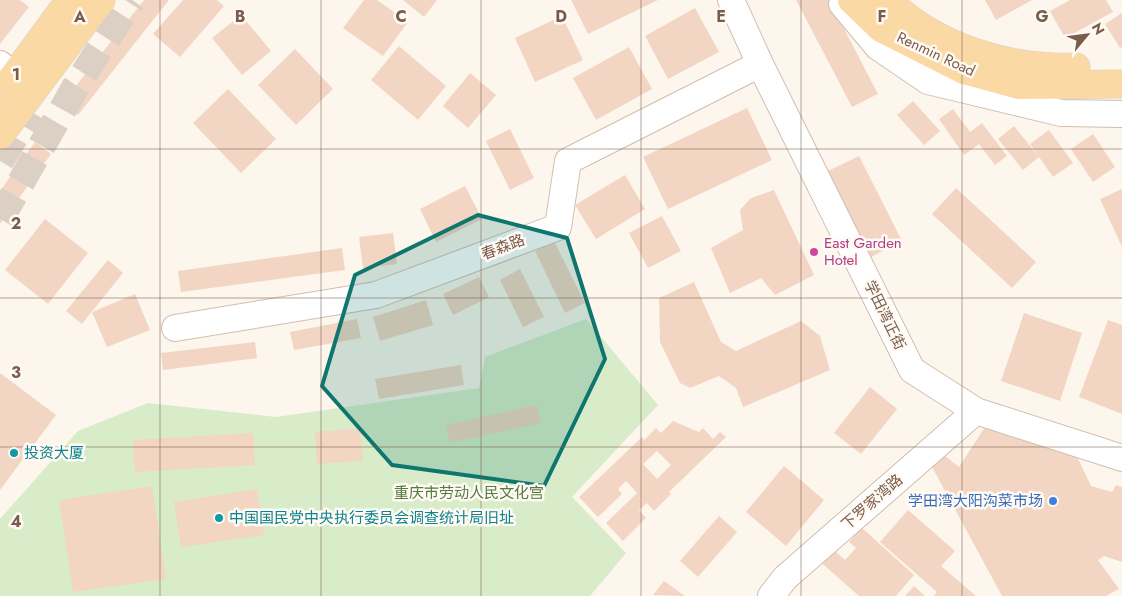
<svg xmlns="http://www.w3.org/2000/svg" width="1122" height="596" font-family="Jost,'Noto Sans SC',sans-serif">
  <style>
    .green { fill: #d8ecc9 }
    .building { fill: #f3d5c3; fill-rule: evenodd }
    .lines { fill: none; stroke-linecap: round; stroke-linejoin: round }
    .major-tunnel { stroke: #dcd0c4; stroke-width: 28; stroke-dasharray: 28 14; stroke-linecap: butt }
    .minor-casing { stroke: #d1beb0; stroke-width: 28 }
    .major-casing { stroke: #dad1cd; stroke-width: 29 }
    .minor { stroke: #fff; stroke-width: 26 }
    .major { stroke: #fbd9a5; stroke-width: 28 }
    .marked { fill: #0f766e; fill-opacity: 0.2; stroke: #0f766e; stroke-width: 4; stroke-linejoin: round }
    .grid { fill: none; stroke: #7a5c4d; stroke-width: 1; stroke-opacity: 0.55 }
    .hotel-dot { fill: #d1479c; stroke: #fffaf3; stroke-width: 2 }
    .culture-dot { fill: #0f9aa8; stroke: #fffaf3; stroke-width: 2 }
    .shop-dot { fill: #3f7fe0; stroke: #fffaf3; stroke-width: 2 }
    .labels { text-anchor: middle; stroke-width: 5; stroke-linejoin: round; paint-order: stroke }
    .street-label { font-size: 15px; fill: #7a5c4d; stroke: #fffaf3 }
    .hotel-label { font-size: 15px; fill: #b23c85; stroke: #fffaf3; text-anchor: start }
    .culture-label { font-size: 15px; fill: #0d838f; stroke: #fffaf3; text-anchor: start }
    .park-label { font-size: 15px; fill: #537a41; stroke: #fffaf3 }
    .shop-label { font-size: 15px; fill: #366cbe; stroke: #fffaf3; text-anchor: end }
    .grid-label { font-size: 16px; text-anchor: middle; font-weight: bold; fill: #7a5c4d; stroke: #fffaf3; stroke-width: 5; stroke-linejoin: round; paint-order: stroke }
  </style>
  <rect width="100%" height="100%" fill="#fdf6ec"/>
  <!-- green -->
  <path class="green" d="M586 319 658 405 572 497 626 553 590 596H0V519L78 431 148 403 276 417 479 388 485 357Z"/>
  <!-- building -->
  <path class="building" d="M0 0H20L29 7 0 44Z
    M144 0H169L78 115 63 102Z
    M183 0H217L224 6 180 57 153 34Z
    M364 0H377L408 22 383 56 343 28Z
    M403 0H437L424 17Z
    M571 0H658L588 34Z
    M796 0H829L878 94 852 107Z
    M985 0H1032L996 20Z
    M1070 0H1106L1113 12 1065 38 1050 11Z
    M695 8 719 52 668 79 645 36Z
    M1122 13V47L1120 48 1105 24Z
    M241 15 271 51 242 75 212 38Z
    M562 16 583 60 535 82 515 38Z
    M399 46 446 86 418 120 371 80Z
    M629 47 652 89 596 120 573 78Z
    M295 49 333 89 296 125 258 85Z
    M470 73 496 95 468 128 443 106Z
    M228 89 276 139 241 173 193 123Z
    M913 101 940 131 924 145 897 115Z
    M747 108 772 160 668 209 643 157Z
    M953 109 970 132 982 123 1007 156 995 165 979 144 964 155 939 119Z
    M1014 126 1039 157 1023 170 998 139Z
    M510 129 534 178 510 190 486 141Z
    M1049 130 1073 163 1053 177 1030 144Z
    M1093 134 1115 167 1093 182 1071 149Z
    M35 142 51 154 0 224V191Z
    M859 156 902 241 871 257 828 171Z
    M625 175 645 209 596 239 575 205Z
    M465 186 482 219 436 242 420 209Z
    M956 188 1036 262 1012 288 932 214Z
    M1122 189V247L1100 199Z
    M774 190 814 275 775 295 761 278 730 293 711 248 743 230 740 210 751 198Z
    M662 216 681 251 648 268 629 233Z
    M45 219 88 253 48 304 5 270Z
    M393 233 397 264 363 268 359 237Z
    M554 241 585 303 565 313 535 251Z
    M342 248 345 270 181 292 178 271Z
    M108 260 123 273 82 324 66 311Z
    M520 269 544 317 523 327 500 280Z
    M479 277 489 297 453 315 443 294Z
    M694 282 721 342 736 351 801 321 820 336 830 370 743 407 736 388 719 376 690 388 680 383 660 342 659 298Z
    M135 294 150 330 107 347 92 312Z
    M426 300 433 325 380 341 373 317Z
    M1024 313 1082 333 1060 401 1001 381Z
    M357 319 361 338 294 350 290 332Z
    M1108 320 1122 325V414L1079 397Z
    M255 342 257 358 163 370 161 353Z
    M461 365 464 385 379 399 375 379Z
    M0 373 56 415 0 490Z
    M870 387 897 409 861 454 834 433Z
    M537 405 541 423 450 443 446 425Z
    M673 421 699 432 703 428 713 439 720 432 726 437 669 492 671 494 654 511 647 503 639 510 646 518 623 541 606 523 637 493 626 481 618 489 622 494 598 517 579 497 642 437 644 440 656 428 661 433ZM657 451 671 465 657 479 643 464Z
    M987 424 1073 448 1091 486 1112 492 1116 485 1122 487V562L1104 556 1098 560 1119 589 1106 596H1002L931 465 944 455 959 467Z
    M360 428 363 461 317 464 315 432Z
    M253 433 255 465 135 472 133 440Z
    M784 466 824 500 786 546 746 512Z
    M152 486 166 579 73 592 59 500Z
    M257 489 264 535 181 547 174 502Z
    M908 510 955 551 941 566 976 596H934L937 592 880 542Z
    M719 516 737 532 698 577 680 561Z
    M862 528 914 575 896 596H859L817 559 829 546 845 560 856 548 849 542Z
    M664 581 685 596 653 595Z
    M914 586 925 596H905Z"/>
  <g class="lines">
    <!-- major-tunnel -->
    <path class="major-tunnel" d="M0 161 30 111
      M0 219 76 86 132 0"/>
    <!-- minor casing -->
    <g class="minor-casing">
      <path id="minor" d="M731 0 760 64 912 370 976 411 1122 458
        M842 4 878 47 928 81 1061 113 1122 114
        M0 64 14 76
        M175 328 376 295 558 227 568 161 760 64
        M771 596 785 578 976 411"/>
    </g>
    <!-- major casing -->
    <g class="major-casing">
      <path id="major" d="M852 0 881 28 964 70 1019 85 1122 84
        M887 0C936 47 1008 70 1076 67
        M0 95 70 0
        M0 135 101 0"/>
    </g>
    <!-- minor -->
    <use href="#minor" class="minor"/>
    <!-- major -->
    <use href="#major" class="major"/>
  </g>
  <!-- marked area -->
  <path class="marked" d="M478 215 567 238 605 359 544 486 392 465 322 386 355 275Z"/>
  <!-- grid -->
  <path class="grid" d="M160 0V596M321 0V596M481 0V596M641 0V596M801 0V596M962 0V596M0 149H1122M0 298H1122M0 447H1122"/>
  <!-- markers -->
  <circle class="hotel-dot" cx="814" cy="252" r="5"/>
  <g class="culture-dot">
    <circle cx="14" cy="453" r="5"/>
    <circle cx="219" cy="518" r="5"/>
  </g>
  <circle class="shop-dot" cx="1053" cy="501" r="5"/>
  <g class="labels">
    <!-- street labels -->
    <g class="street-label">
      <text transform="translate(936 54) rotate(25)" y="5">Renmin Road</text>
      <text transform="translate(503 247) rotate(-21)" y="5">春森路</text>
      <text transform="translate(885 315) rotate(64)" y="5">学田湾正街</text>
      <text transform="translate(872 502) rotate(-41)" y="5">下罗家湾路</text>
    </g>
    <!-- hotel labels -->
    <g class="hotel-label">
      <text x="824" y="248">East Garden<tspan x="824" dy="17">Hotel</tspan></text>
    </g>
    <!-- culture labels -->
    <g class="culture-label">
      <text x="24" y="458">投资大厦</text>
      <text x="229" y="523">中国国民党中央执行委员会调查统计局旧址</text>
    </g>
    <!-- park labels -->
    <g class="park-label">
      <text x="469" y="498">重庆市劳动人民文化宫</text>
    </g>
    <!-- shop labels -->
    <g class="shop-label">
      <text x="1043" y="506">学田湾大阳沟菜市场</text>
    </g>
  </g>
  <g class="grid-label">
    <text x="80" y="22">A</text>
    <text x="240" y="22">B</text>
    <text x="401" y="22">C</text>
    <text x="561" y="22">D</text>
    <text x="721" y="22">E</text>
    <text x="882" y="22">F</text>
    <text x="1042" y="22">G</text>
    <text x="16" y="80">1</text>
    <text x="16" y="229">2</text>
    <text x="16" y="378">3</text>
    <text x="16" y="527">4</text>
  </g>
  <!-- north arrow -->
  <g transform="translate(1087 35) rotate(61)" stroke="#fffaf3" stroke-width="4" paint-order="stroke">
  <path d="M0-4L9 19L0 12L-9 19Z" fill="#7a5c4d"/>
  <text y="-8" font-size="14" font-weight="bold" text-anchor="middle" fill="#7a5c4d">N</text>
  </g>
</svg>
